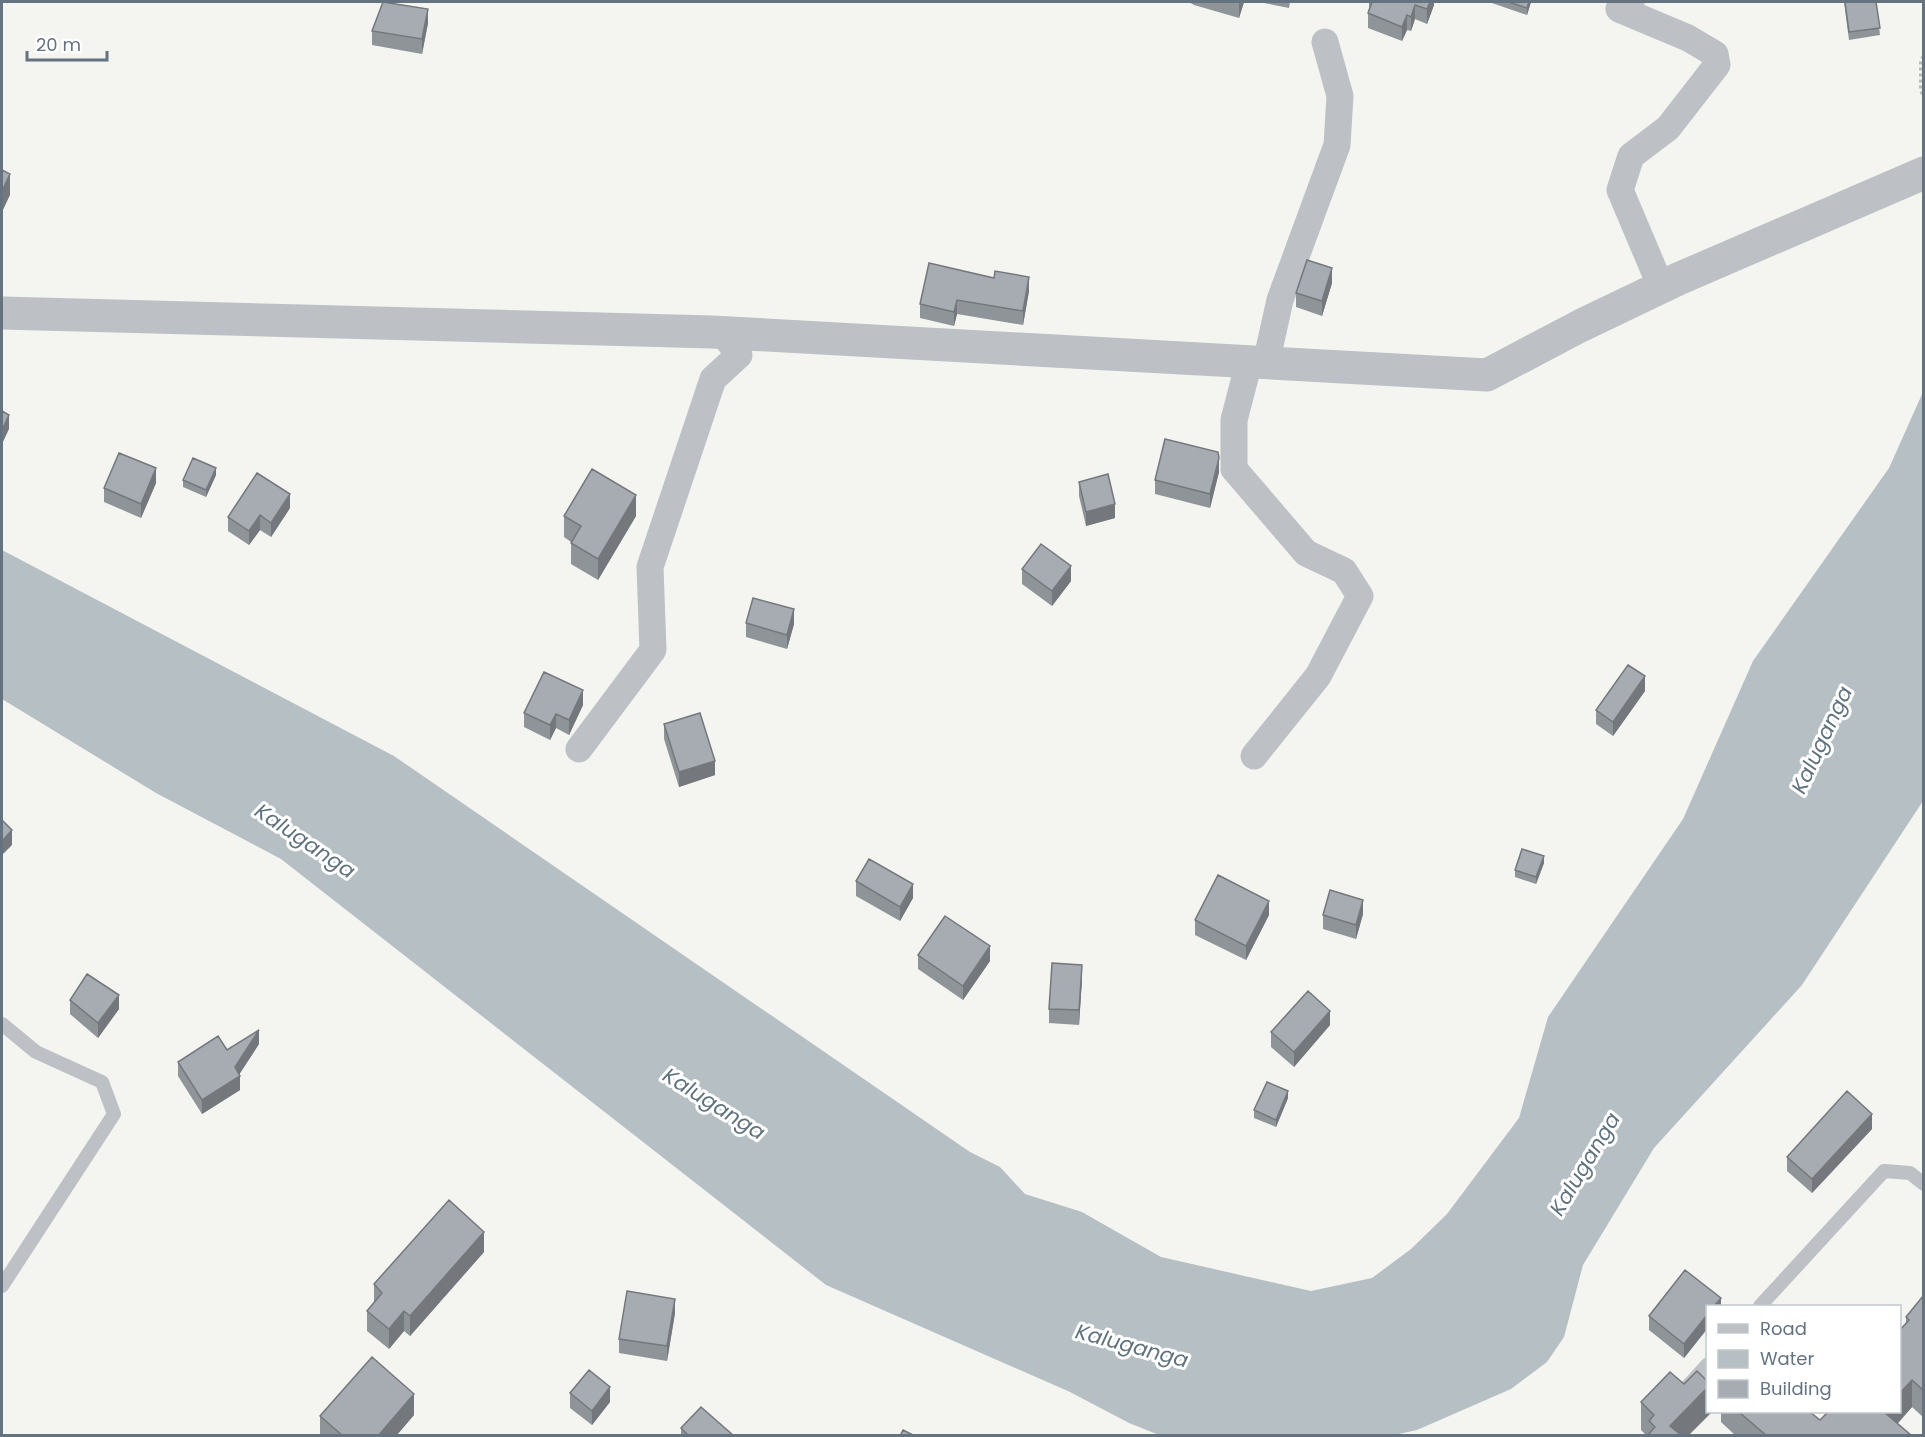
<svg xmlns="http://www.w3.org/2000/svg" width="1925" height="1437" font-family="Poppins,sans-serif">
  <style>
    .water { fill: #b6c0c4 }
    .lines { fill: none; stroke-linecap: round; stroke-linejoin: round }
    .path { stroke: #b7b9bc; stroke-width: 4; stroke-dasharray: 3 3; stroke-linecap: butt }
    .service { stroke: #bdc0c4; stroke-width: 14 }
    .minor { stroke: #bdc0c4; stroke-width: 27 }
    .tertiary { stroke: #bdc0c4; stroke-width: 33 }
    .wall { fill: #8f9499 }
    .shaded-wall { fill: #74787d }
    .building { fill: #a6acb2; stroke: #74787d; stroke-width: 1.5 }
    .labels { text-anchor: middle; stroke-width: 6; stroke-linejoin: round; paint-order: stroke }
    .water-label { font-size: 21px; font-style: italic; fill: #61737d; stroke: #fff }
  </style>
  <rect width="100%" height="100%" fill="#f4f4f0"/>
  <!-- water -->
  <path class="water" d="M1923 392V801L1802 985 1654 1148 1583 1265 1564 1337 1547 1362 1511 1389 1417 1430 1394 1435H1159L1129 1423 1070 1392 826 1285 281 859 156 793 2 699V550L394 756 970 1152 1000 1167 1025 1194 1082 1212 1161 1257 1311 1291 1372 1278 1411 1249 1447 1214 1519 1118 1548 1017 1683 819 1753 661 1889 468Z"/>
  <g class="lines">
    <!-- path -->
    <path class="path" d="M1924 57 1921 59V91L1924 95"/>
    <!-- service -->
    <path class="service" d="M2 1024 36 1052 102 1082 114 1114 2 1286
      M1760 1306 1884 1171 1910 1173 1924 1184
      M1687 1387 1708 1364"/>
    <!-- minor -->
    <path class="minor" d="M1631 2 1619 9 1688 38 1715 54 1717 65 1668 128 1631 156 1620 190 1661 287
      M1249 362 1234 420V469L1306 553 1344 571 1360 596 1318 676 1254 756
      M1266 363 1280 300 1337 145 1340 96 1325 42
      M579 749 653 650 650 567 713 379 739 355 722 332"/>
    <!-- tertiary -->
    <path class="tertiary" d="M2 313 712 332 1487 375 1580 326 1678 279 1924 173"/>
  </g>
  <!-- wall -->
  <path class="wall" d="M1189 2H1244L1239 18 1194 5Z
    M1264 2H1290L1289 8 1264 3Z
    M1369 2H1434V5L1427 24 1415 19 1411 31 1407 30 1402 41 1368 28V13L1369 9Z
    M1489 2H1531L1527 15Z
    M1844 2H1876L1880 35 1849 40Z
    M428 23 422 54 372 45V31Z
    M994 278 1029 291 1023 325 957 314 954 326 920 318V304Z
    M1332 283 1322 316 1296 307V293Z
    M1219 472 1210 508 1155 494V480Z
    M216 475 206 497 183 487V480Z
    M1079 482 1115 518 1086 526 1079 496Z
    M156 483 141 518 104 502V488Z
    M290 508 271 537 260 530 249 545 228 531V517Z
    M564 516H636L598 580 571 564V542L564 537Z
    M1022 569 1071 581 1052 606 1022 584Z
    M746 623 794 624 787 649 746 637Z
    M1645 691 1613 736 1596 724V710Z
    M583 705 569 735 556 728 550 740 524 727V713Z
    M664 724 715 775 679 787 664 739Z
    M1544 863 1536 884 1515 877V870Z
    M856 881 913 898 900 921 856 896Z
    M1363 914 1356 939 1323 929V915Z
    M1269 915 1246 960 1195 935V920Z
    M918 955 990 961 963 1000 918 969Z
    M1082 979 1079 1025 1049 1023V1009Z
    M70 1000 119 1009 98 1038 70 1014Z
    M1330 1025 1294 1067 1271 1047V1032Z
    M259 1044 239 1074 240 1090 202 1114 178 1076V1062L227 1050Z
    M1288 1098 1276 1127 1254 1118V1110Z
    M1872 1129 1812 1193 1787 1171V1157Z
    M484 1252 410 1336 404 1331 389 1349 367 1331V1311L374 1304V1284Z
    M1685 1270 1721 1298V1306H1707V1329L1684 1358 1649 1330V1316Z
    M1923 1296V1417L1912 1407 1897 1423 1912 1436H1736L1721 1422V1412H1810L1820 1420 1906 1324V1317Z
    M675 1313 667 1361 619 1353V1339Z
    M570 1393 610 1402 592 1425 570 1408Z
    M1641 1402 1712 1412 1647 1436 1641 1430Z
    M414 1415 396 1436H320V1416Z
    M681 1428 734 1436H681Z"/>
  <!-- shaded-wall -->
  <path class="shaded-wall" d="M1239 2H1244L1239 18Z
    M1430 2H1434V5L1427 24V9Z
    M1529 2H1531L1527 15V8Z
    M1415 5V19L1411 31V17Z
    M428 9V23L422 54V39Z
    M1407 15V30L1402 41V27Z
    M10 174V195L2 212V191Z
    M1332 268V283L1322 316V301Z
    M1029 277V291L1023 325V311Z
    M957 300V314L954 326V312Z
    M9 415V429L2 444V430Z
    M1219 458V472L1210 508V494Z
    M156 468V483L141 518V504Z
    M216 468V475L206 497V490Z
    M290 494V508L271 537V523Z
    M636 495V516L598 580V559Z
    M1115 504V518L1086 526V512Z
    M260 515V530L249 545V531Z
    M1071 566V581L1052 606V591Z
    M794 609V624L787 649V635Z
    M1645 676V691L1613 736V722Z
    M583 690V705L569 735V720Z
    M556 714V728L550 740V725Z
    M715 761V775L679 787V772Z
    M12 830V845L2 855V841Z
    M1544 856V863L1536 884V877Z
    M913 884V898L900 921V907Z
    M1363 900V914L1356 939V925Z
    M1269 901V915L1246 960V946Z
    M990 946V961L963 1000V986Z
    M1082 965V979L1079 1025V1010Z
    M119 995V1009L98 1038V1023Z
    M1330 1011V1025L1294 1067V1052Z
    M259 1030V1044L237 1078 240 1076V1090L202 1114V1100L235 1067Z
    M1288 1091V1098L1276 1127V1120Z
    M1872 1114V1129L1812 1193V1179Z
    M484 1232V1252L410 1336V1316Z
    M1721 1298V1306H1714Z
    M675 1299V1313L667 1361V1346Z
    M404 1311V1331L389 1349V1329Z
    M1707 1315V1329L1684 1358V1344Z
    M1912 1380V1407L1887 1436 1884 1412H1899V1394Z
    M610 1387V1402L592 1425V1411Z
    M1707 1388V1412H1712L1688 1436H1670V1426Z
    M414 1394V1415L396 1436H378Z"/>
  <!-- building -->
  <path class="building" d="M383 2 428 9 422 39 372 31Z
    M1372 2H1430L1427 9 1415 5 1411 17 1407 15 1402 27 1368 13Z
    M1509 2H1529L1527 8Z
    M1845 2H1876L1880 28 1849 32Z
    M2 170 10 174 2 191Z
    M1307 260 1332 268 1322 301 1296 293Z
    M929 263 994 278 995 271 1029 277 1023 311 957 300 954 312 920 304Z
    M2 411 9 415 2 430Z
    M1165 439 1218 452 1219 458 1210 494 1155 480Z
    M119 453 156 468 141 504 104 488Z
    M193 458 216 468 206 490 183 480Z
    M592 469 636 495 598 559 571 543 581 526 564 516Z
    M257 473 290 494 271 523 260 515 249 531 228 517Z
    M1108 474 1115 504 1086 512 1079 482Z
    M1041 544 1071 566 1052 591 1022 569Z
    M753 598 794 609 787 635 746 623Z
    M1628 665 1645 676 1613 722 1596 710Z
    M544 672 583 690 569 720 556 714 550 725 524 713Z
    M700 713 715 761 679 772 664 724Z
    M2 820 12 830 2 841Z
    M1522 849 1544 856 1536 877 1515 870Z
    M869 859 913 884 900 907 856 881Z
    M1218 875 1269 901 1246 946 1195 920Z
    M1330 890 1363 900 1356 925 1323 915Z
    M945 916 990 946 963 986 918 955Z
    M1052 963 1082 965 1079 1010 1049 1009Z
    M87 974 119 995 98 1023 70 1000Z
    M1308 991 1330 1011 1294 1052 1271 1032Z
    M259 1030 235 1067 240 1076 202 1100 178 1062 218 1036 227 1050Z
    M1267 1082 1288 1091 1276 1120 1254 1110Z
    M1847 1091 1872 1114 1812 1179 1787 1157Z
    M449 1200 484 1232 410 1316 404 1311 389 1329 367 1311 382 1293 374 1284Z
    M1685 1270 1721 1298 1714 1306H1707V1315L1684 1344 1649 1316Z
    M627 1291 675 1299 667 1346 619 1339Z
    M1923 1296V1390L1912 1380 1899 1394V1331L1909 1320 1906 1317Z
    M372 1357 414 1394 378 1436H343L320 1416Z
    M589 1370 610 1387 592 1411 570 1393Z
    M1697 1371 1707 1381V1388L1670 1426 1682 1436H1647L1655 1427 1649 1421 1654 1415 1641 1402 1670 1372 1684 1384Z
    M701 1407 734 1436H689L681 1428Z
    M1739 1412H1810L1820 1420 1828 1412H1884L1912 1436H1767Z
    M903 1430 915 1436H900Z"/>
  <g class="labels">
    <!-- water labels -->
    <g class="water-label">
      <text transform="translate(1822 740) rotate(-65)" y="7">Kaluganga</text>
      <text transform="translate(305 841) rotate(34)" y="7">Kaluganga</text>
      <text transform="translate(714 1104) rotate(32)" y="7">Kaluganga</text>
      <text transform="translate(1585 1164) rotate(-59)" y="7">Kaluganga</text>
      <text transform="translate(1132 1346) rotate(15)" y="7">Kaluganga</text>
    </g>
  </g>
  <!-- border -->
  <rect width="1925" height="1437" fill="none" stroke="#657280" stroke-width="6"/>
  <!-- legend -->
  <rect x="1706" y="1305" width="195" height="108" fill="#ffffff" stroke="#c1c7cc" stroke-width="1.5"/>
  <rect x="1718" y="1324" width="30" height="9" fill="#bdc0c4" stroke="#c1c7cc" stroke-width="1.5"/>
  <text x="1760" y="1335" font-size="18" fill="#657280">Road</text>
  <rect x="1718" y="1350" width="30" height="18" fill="#b6c0c4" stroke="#c1c7cc" stroke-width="1.5"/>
  <text x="1760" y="1365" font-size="18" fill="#657280">Water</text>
  <rect x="1718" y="1380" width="30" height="18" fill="#a6acb2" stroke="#c1c7cc" stroke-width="1.5"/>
  <text x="1760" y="1395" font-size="18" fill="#657280">Building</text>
  <!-- scale -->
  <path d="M27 51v9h80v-9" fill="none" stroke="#657280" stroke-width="3"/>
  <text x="36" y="51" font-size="18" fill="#657280" stroke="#ffffff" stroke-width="4.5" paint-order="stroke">20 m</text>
</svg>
